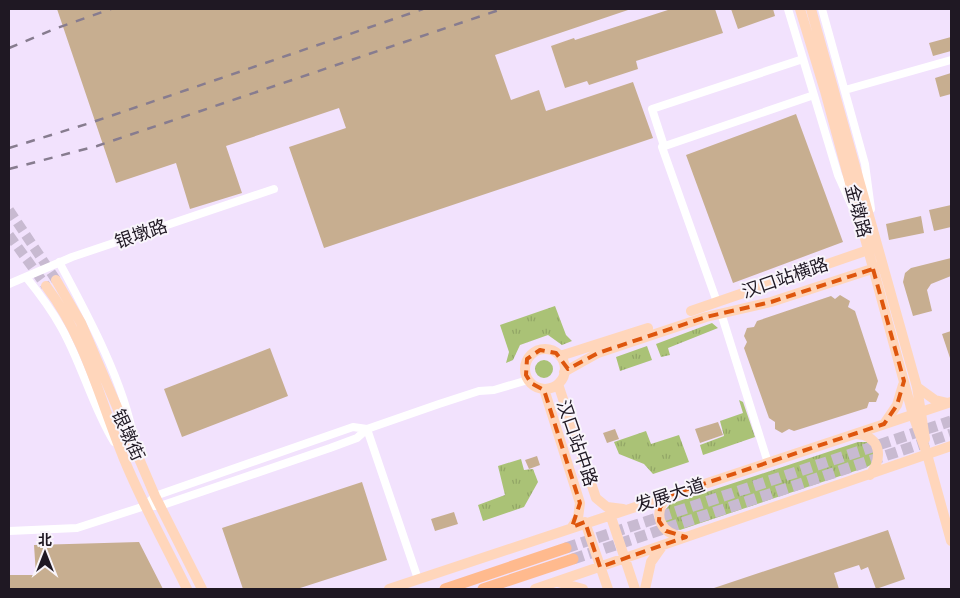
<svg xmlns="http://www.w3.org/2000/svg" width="960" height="598" font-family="Mulish,'Noto Sans SC',sans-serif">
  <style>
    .grass { fill: url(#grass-tufts) }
    .building { fill: #c7ae90 }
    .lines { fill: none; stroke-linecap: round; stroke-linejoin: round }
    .major-tunnel { stroke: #c8bad1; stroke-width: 10; stroke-dasharray: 10 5; stroke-linecap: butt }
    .highway-tunnel { stroke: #c8bad1; stroke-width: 11; stroke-dasharray: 11 5.5; stroke-linecap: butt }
    .minor { stroke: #fff; stroke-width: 8 }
    .major { stroke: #ffd6bb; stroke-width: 10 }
    .highway { stroke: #ffba8e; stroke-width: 11 }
    .rail { stroke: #877c8f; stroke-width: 2.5; stroke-dasharray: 9 9; stroke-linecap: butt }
    .marked { fill: none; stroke: #de560d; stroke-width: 4; stroke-dasharray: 10 6; stroke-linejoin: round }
    .labels { text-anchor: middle; stroke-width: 4; stroke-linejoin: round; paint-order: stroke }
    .street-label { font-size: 18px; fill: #1f1823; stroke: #f9f5fb }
  </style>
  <defs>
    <pattern id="grass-tufts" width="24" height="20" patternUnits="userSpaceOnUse" patternTransform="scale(1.25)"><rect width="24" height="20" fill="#aac276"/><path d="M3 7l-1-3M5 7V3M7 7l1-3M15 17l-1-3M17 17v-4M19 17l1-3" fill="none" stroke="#92a666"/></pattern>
  </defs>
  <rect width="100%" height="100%" fill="#f2e2fd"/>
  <!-- grass -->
  <path class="grass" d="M555 306 566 335 572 341 562 345 548 335 520 345 513 360 506 363 509 352 500 325Z
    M712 323 718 328 668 348 670 355 661 357 656 344Z
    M647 346 652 360 620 371 616 357Z
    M535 369a9 9 0 1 1 18 0a9 9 0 1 1-18 0Z
    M739 400 743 402 755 437 703 455 700 445 724 436 720 421 743 413Z
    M646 431 651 444 679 435 689 462 653 474 644 464 619 454 614 442Z
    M858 442H867L875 450 872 464 867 467 680 530 665 524 663 513 670 504Z
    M521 459 524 470 533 469 538 482 524 507 483 521 478 505 505 495 498 466Z"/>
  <!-- building -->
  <path class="building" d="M57 9H631L495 55 511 100 539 90 546 111 633 82 653 138 324 248 289 147 346 128 339 108 226 146 242 193 190 209 176 163 116 183Z
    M671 9H715L723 33 636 61 638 69 589 85 587 81 565 88 551 46 574 38 575 40Z
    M731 9H773L775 16 738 29Z
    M951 37V51L933 56 929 43Z
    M951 73V94L940 97 935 78Z
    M796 114 843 242 733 283 686 155Z
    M951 205V227L934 231 929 210Z
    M921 216 924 233 889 240 886 224Z
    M951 258V276L931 284 927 290 932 311 913 316 903 282 905 273 911 268Z
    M840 295 850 301 848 307 855 311 878 381 875 390 879 394 876 402H869L867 408 794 431 789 429 782 433 775 429V422L769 418 744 348 747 342 744 336 747 328 754 327 757 321 831 296 835 299Z
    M951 331V361L942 334Z
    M270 348 288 396 182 437 164 389Z
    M718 422 723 435 700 443 695 429Z
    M615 429 619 439 607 443 603 433Z
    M537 456 540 465 529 469 525 460Z
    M362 482 387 560 297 589H243L222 528Z
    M454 512 458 524 435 531 431 519Z
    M888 530 905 579 876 589 868 567 861 570 859 565 834 573 839 589H711Z
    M139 542 163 589H9V575H36L34 545Z"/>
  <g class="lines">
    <!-- major-tunnel -->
    <path class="major-tunnel" d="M9 210 56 280
      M9 235 46 286"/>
    <!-- highway-tunnel -->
    <path class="highway-tunnel" d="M566 548 951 421
      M573 559 951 434"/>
    <!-- minor -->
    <path class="minor" d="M788 9 838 175 855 213
      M822 9 865 164 871 209
      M845 90 951 60
      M664 146 652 109 803 59
      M59 262C87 314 124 382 134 440
      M26 277C39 293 51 309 61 327 82 364 92 406 114 442
      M9 284 72 257 274 189
      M717 302 662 147 814 95
      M721 313 768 463
      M367 429 418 579
      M145 506 155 496 353 427 367 429
      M9 531 77 528 145 506H160L330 448 357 438 367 429 439 404 479 391 494 390 528 380"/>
    <!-- major -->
    <path class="major" d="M800 9 825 91 913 415 927 454 951 541
      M811 9 917 387 925 439
      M56 280 81 323 155 496 202 589
      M46 286C85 337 100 400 124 459 142 503 166 546 187 589
      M691 311 874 248
      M525 369a20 20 0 1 1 40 0a20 20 0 1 1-40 0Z
      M560 356 648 328
      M564 372 598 353 706 317 771 302 878 267
      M558 384 596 498 607 507 623 509
      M917 387 935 400 948 403
      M544 389 580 503 578 518 572 527
      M884 424 897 405 903 385
      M857 434C881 436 883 458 870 475
      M667 496C652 515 660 534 684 537
      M610 514 635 589
      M585 522 608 589
      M558 582 583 589
      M389 589 951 402
      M535 589 951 446
      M645 589 651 562 663 545"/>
    <!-- highway -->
    <path class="highway" d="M445 589 566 548
      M483 589 573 559"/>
    <!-- rail -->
    <path class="rail" d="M9 48 57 28 111 9
      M9 148 90 123 423 9
      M9 169 97 146 502 9"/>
  </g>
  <!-- marked area -->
  <path class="marked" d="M873 269 904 381 897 405 884 424 667 496 660 508 659 521 666 531 686 537 600 567 585 522 572 527 580 503 544 390 531 383 526 375 527 359 540 350 556 353 568 369 598 353 706 317 771 302Z"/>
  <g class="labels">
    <!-- street labels -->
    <g class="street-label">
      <text transform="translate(858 211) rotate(75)" y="6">金墩路</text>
      <text transform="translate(141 234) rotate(-19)" y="6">银墩路</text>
      <text transform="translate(785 278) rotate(-19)" y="6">汉口站横路</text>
      <text transform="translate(128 435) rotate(66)" y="6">银墩街</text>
      <text transform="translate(577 443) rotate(71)" y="6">汉口站中路</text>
      <text transform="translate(670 495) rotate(-18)" y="6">发展大道</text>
    </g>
  </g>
  <!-- border -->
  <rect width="960" height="598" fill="none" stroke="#1f1823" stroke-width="20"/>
  <!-- north arrow -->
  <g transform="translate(45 553)" stroke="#f9f5fb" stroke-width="4" paint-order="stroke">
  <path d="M0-4L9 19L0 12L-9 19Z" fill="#1f1823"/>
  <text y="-8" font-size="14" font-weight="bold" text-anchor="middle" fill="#1f1823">北</text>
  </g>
</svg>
